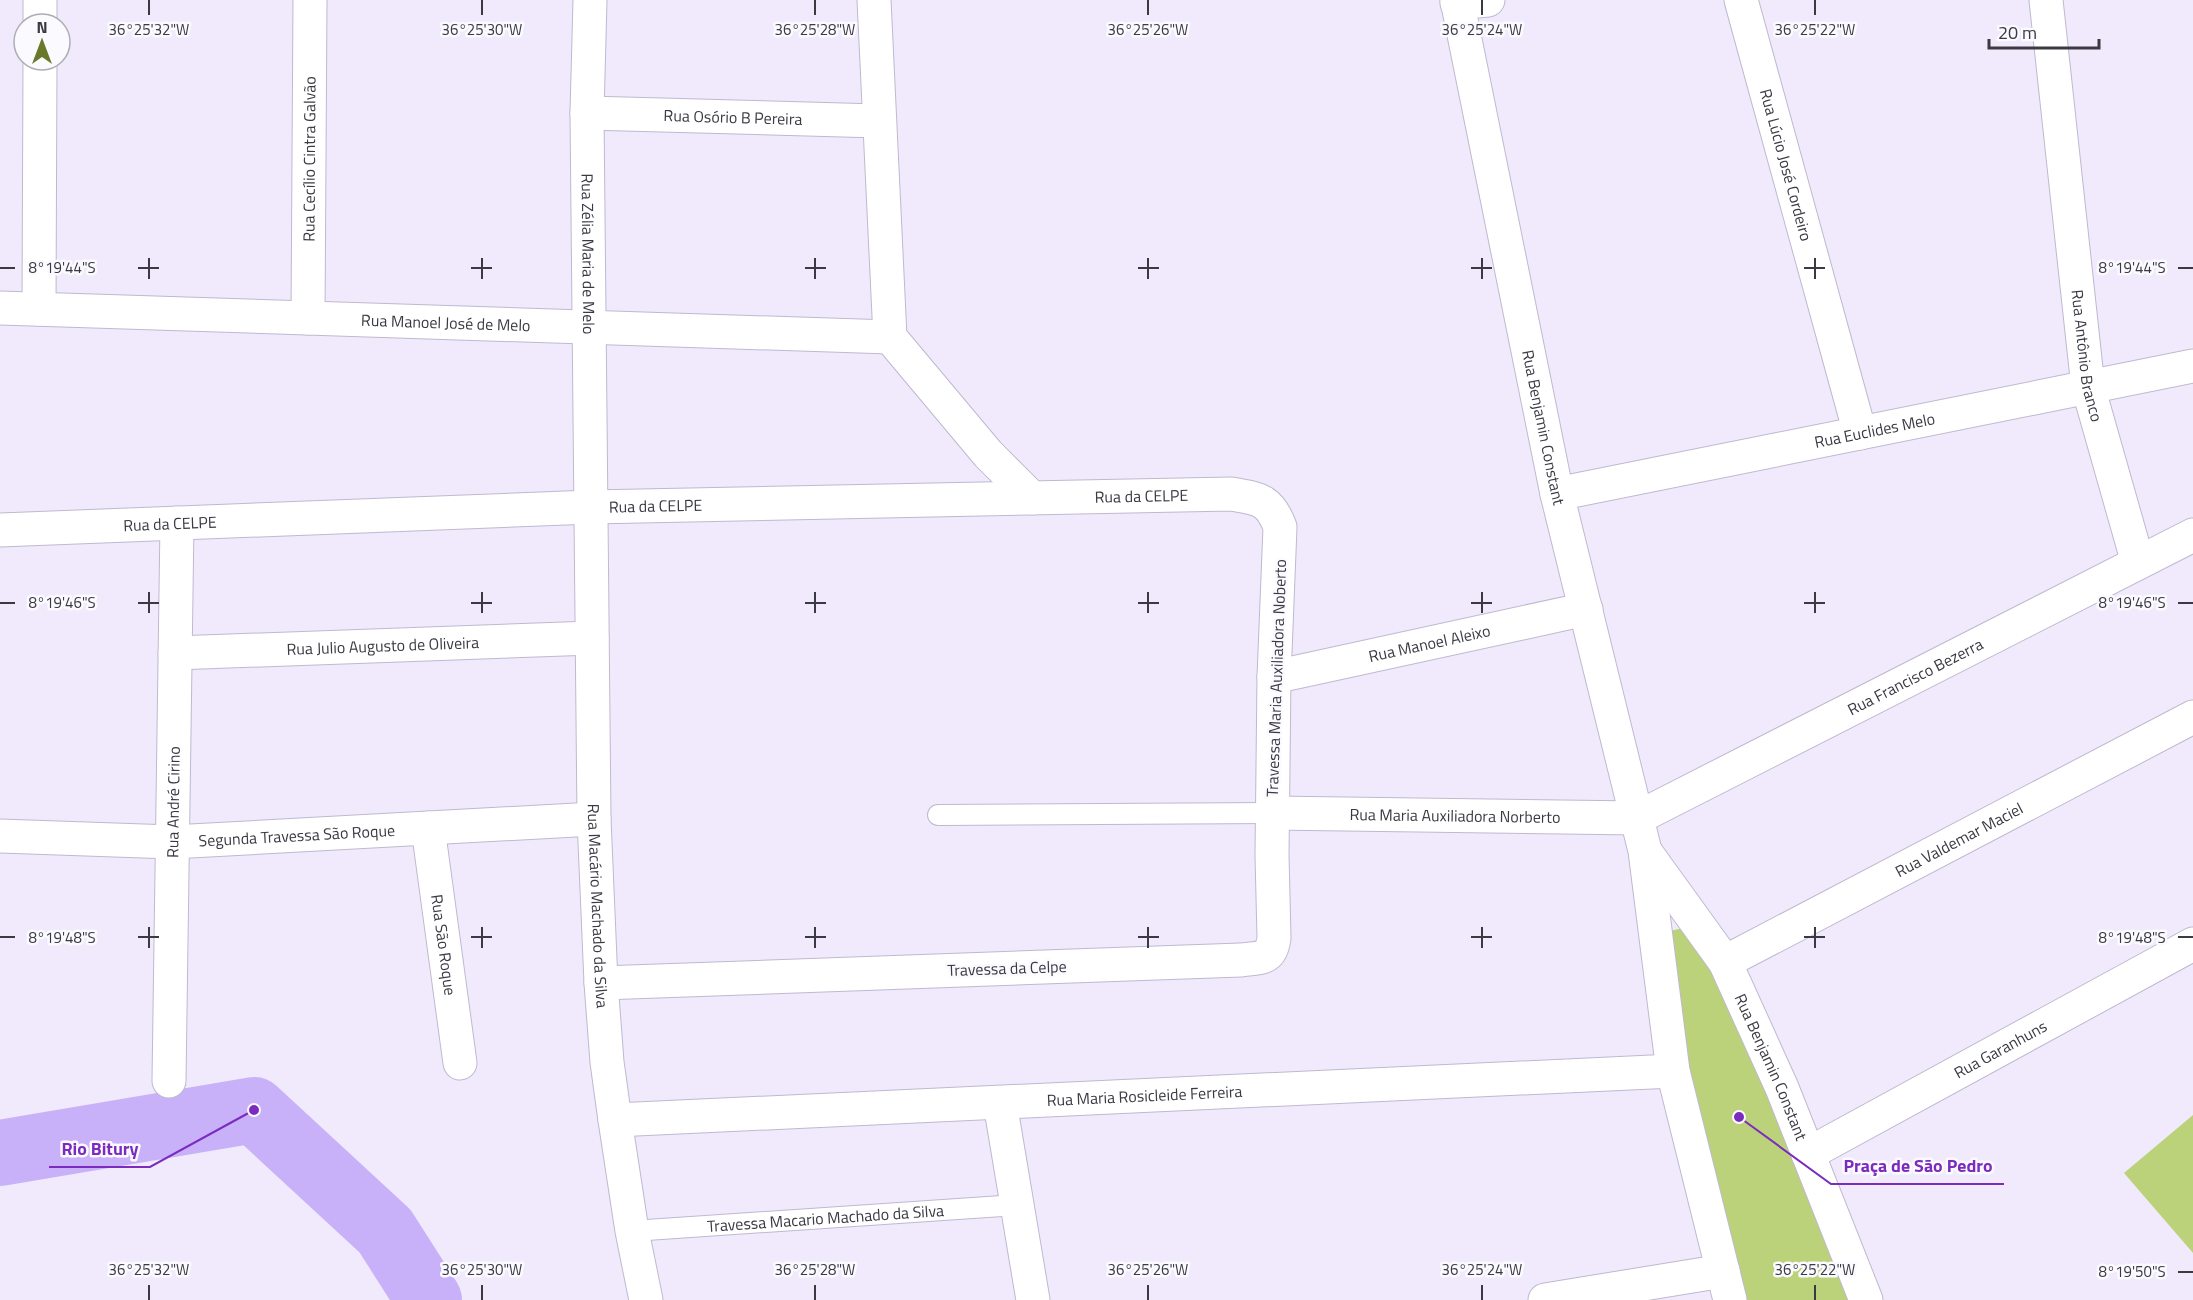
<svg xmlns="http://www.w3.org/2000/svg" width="2193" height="1300" font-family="'Titillium Web',sans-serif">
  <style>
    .green { fill: #bbd27a }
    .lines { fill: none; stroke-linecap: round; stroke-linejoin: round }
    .river { stroke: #c8b1f8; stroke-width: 66 }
    .lane-casing { stroke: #bfb9cf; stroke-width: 22 }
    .street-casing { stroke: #bfb9cf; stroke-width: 35 }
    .secondary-casing { stroke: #bfb9cf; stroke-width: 35 }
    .lane { stroke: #fff; stroke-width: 20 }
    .street { stroke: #fff; stroke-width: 33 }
    .secondary { stroke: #fff; stroke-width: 33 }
    .ticks { fill: none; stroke: #3b3942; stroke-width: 2 }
    .labels { text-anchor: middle; stroke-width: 5; stroke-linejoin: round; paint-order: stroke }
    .street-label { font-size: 16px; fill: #3b3942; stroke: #fbfaff }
    .ticks-label { font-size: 15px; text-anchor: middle; fill: #3b3942; stroke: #fbfaff; stroke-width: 5; stroke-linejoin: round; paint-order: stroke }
    .leader { fill: none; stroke: #7b2cbf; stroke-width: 2 }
    .callout-dot { fill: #7b2cbf; stroke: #fbfaff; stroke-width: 2 }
    .callout-label { font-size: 18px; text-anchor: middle; font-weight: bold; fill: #7b2cbf; stroke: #fbfaff; stroke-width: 5; stroke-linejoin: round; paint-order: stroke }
  </style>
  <rect width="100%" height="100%" fill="#f0eafc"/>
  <!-- green -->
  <path class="green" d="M1700 924 1866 1300H1731L1657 934Z
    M2193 1115V1253L2124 1173Z"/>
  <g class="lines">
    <!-- river -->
    <path class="river" d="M0 1153 254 1110 385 1231 429 1300"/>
    <!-- lane casing -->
    <g class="lane-casing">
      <g id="lane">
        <path d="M938 815 1273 813"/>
        <path id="s1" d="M632 1231 1017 1205"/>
      </g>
    </g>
    <!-- street casing -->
    <g class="street-casing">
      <g id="street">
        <path d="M874 0 890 337 988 454 1032 498"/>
        <path id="s2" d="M1741 0 1860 433"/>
        <path id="s3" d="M2046 0 2088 387 2138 563"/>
        <path d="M1457 3 1488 0"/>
        <path d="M40 24V0"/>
        <path id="s4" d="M587 113 879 121"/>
        <path id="s5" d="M0 308 890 337"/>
        <path d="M39 309 40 60"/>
        <path id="s6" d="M308 318 310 0"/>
        <path id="s7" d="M1557 494 2193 366"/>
        <path id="s8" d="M0 530 591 507 1231 494C1258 499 1269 498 1280 527L1274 677 1272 855 1274 938C1271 961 1260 957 1241 960L601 983"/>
        <path id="s9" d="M175 653 592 638"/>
        <path id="s10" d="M1274 677 1586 609"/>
        <path id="s11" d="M1273 813 1637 818 2193 535"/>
        <path id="s12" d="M428 828 460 1063"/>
        <path id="s13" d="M0 836 172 842 594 819"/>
        <path id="s14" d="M1725 962 2193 717"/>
        <path id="s15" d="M169 1081 177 523"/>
        <path d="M1000 1103 1033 1300"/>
        <path id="s16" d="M615 1120 1673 1071"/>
        <path id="s17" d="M1808 1154 2193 944"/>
        <path d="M1545 1300 1723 1271"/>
      </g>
    </g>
    <!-- secondary casing -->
    <g class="secondary-casing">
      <g id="secondary">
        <path id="s18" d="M590 0 587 113 594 819 601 983 607 1062 615 1120 632 1231 646 1300"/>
        <path id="s19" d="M1457 0 1557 494 1645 851 1673 1071 1730 1300"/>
        <path id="s20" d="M1647 854 1725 962 1782 1088 1866 1300"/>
      </g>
    </g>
    <!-- lane -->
    <use href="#lane" class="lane"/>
    <!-- street -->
    <use href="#street" class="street"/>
    <!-- secondary -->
    <use href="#secondary" class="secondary"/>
  </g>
  <!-- ticks -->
  <path class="ticks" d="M149 0V15M482 0V15M815 0V15M1148 0V15M1482 0V15M1815 0V15M149 258V279M482 258V279M815 258V279M1148 258V279M1482 258V279M1815 258V279M0 268H15M138 268H159M471 268H492M805 268H826M1138 268H1159M1471 268H1492M1804 268H1825M2178 268H2193M149 592V613M482 592V613M815 592V613M1148 592V613M1482 592V613M1815 592V613M0 603H15M138 603H159M471 603H492M805 603H826M1138 603H1159M1471 603H1492M1804 603H1825M2178 603H2193M149 927V948M482 927V948M815 927V948M1148 927V948M1482 927V948M1815 927V948M0 937H15M138 937H159M471 937H492M805 937H826M1138 937H1159M1471 937H1492M1804 937H1825M2178 937H2193M2178 1272H2193M149 1285V1300M482 1285V1300M815 1285V1300M1148 1285V1300M1482 1285V1300M1815 1285V1300"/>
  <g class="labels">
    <!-- street labels -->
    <g class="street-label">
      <text dy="6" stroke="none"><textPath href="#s4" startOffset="146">Rua Osório B Pereira</textPath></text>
      <text dy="6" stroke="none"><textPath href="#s6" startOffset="159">Rua Cecílio Cintra Galvão</textPath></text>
      <text dy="6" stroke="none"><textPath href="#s2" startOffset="171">Rua Lúcio José Cordeiro</textPath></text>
      <text dy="6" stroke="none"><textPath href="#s18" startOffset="254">Rua Zélia Maria de Melo</textPath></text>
      <text dy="6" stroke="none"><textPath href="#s5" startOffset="446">Rua Manoel José de Melo</textPath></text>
      <text dy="6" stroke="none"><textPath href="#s3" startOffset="358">Rua Antônio Branco</textPath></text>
      <text dy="6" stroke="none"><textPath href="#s19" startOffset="436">Rua Benjamin Constant</textPath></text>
      <text dy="6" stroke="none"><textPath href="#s7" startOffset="324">Rua Euclides Melo</textPath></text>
      <text dy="6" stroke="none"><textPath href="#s8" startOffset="1142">Rua da CELPE</textPath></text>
      <text dy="6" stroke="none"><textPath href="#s8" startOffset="656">Rua da CELPE</textPath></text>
      <text dy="6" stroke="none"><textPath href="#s8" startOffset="170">Rua da CELPE</textPath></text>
      <text dy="6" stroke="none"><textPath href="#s10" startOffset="159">Rua Manoel Aleixo</textPath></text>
      <text dy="6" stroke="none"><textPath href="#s9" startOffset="208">Rua Julio Augusto de Oliveira</textPath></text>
      <text dy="6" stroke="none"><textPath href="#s11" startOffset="676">Rua Francisco Bezerra</textPath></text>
      <text transform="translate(1276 678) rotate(-88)" y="6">Travessa Maria Auxiliadora Noberto</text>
      <text dy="6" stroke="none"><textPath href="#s15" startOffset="279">Rua André Cirino</textPath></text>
      <text dy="6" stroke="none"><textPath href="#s11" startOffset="182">Rua Maria Auxiliadora Norberto</textPath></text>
      <text dy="6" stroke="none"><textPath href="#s13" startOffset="297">Segunda Travessa São Roque</textPath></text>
      <text dy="6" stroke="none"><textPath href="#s14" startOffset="264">Rua Valdemar Maciel</textPath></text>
      <text dy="6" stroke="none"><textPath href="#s18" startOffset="906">Rua Macário Machado da Silva</textPath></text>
      <text dy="6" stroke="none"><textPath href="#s12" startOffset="118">Rua São Roque</textPath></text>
      <text transform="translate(1007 968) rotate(-2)" y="6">Travessa da Celpe</text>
      <text dy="6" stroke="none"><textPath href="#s17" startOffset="219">Rua Garanhuns</textPath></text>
      <text dy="6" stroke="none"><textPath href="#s20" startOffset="248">Rua Benjamin Constant</textPath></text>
      <text dy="6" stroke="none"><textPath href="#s16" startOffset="530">Rua Maria Rosicleide Ferreira</textPath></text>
      <text dy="6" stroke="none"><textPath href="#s1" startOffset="194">Travessa Macario Machado da Silva</textPath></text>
    </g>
  </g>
  <g class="ticks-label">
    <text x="149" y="35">36°25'32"W</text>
    <text x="482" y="35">36°25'30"W</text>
    <text x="815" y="35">36°25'28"W</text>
    <text x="1148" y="35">36°25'26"W</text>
    <text x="1482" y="35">36°25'24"W</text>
    <text x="1815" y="35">36°25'22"W</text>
    <text x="62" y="273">8°19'44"S</text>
    <text x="2132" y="273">8°19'44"S</text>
    <text x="62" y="608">8°19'46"S</text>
    <text x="2132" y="608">8°19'46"S</text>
    <text x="62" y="943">8°19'48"S</text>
    <text x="2132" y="943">8°19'48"S</text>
    <text x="149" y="1275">36°25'32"W</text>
    <text x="482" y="1275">36°25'30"W</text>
    <text x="815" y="1275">36°25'28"W</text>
    <text x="1148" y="1275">36°25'26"W</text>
    <text x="1482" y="1275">36°25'24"W</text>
    <text x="1815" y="1275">36°25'22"W</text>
    <text x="2132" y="1277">8°19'50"S</text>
  </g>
  <!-- callouts -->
  <path class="leader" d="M254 1110L150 1167H49M1739 1117L1831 1184H2004"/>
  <g class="callout-dot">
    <circle cx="254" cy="1110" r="6"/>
    <circle cx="1739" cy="1117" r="6"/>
  </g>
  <g class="callout-label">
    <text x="100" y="1155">Rio Bitury</text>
    <text x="1918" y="1172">Praça de São Pedro</text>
  </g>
  <!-- north arrow -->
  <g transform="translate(42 42)"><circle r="28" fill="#fbfaff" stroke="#aeadb3" stroke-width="1.5"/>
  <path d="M0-4.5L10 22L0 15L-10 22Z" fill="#687a2a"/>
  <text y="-9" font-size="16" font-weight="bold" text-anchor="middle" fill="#3b3942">N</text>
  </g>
  <!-- scale -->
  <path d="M1989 39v9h110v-9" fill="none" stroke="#3b3942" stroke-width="3"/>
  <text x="1998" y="39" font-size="18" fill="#3b3942" stroke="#fbfaff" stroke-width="4.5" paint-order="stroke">20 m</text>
</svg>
